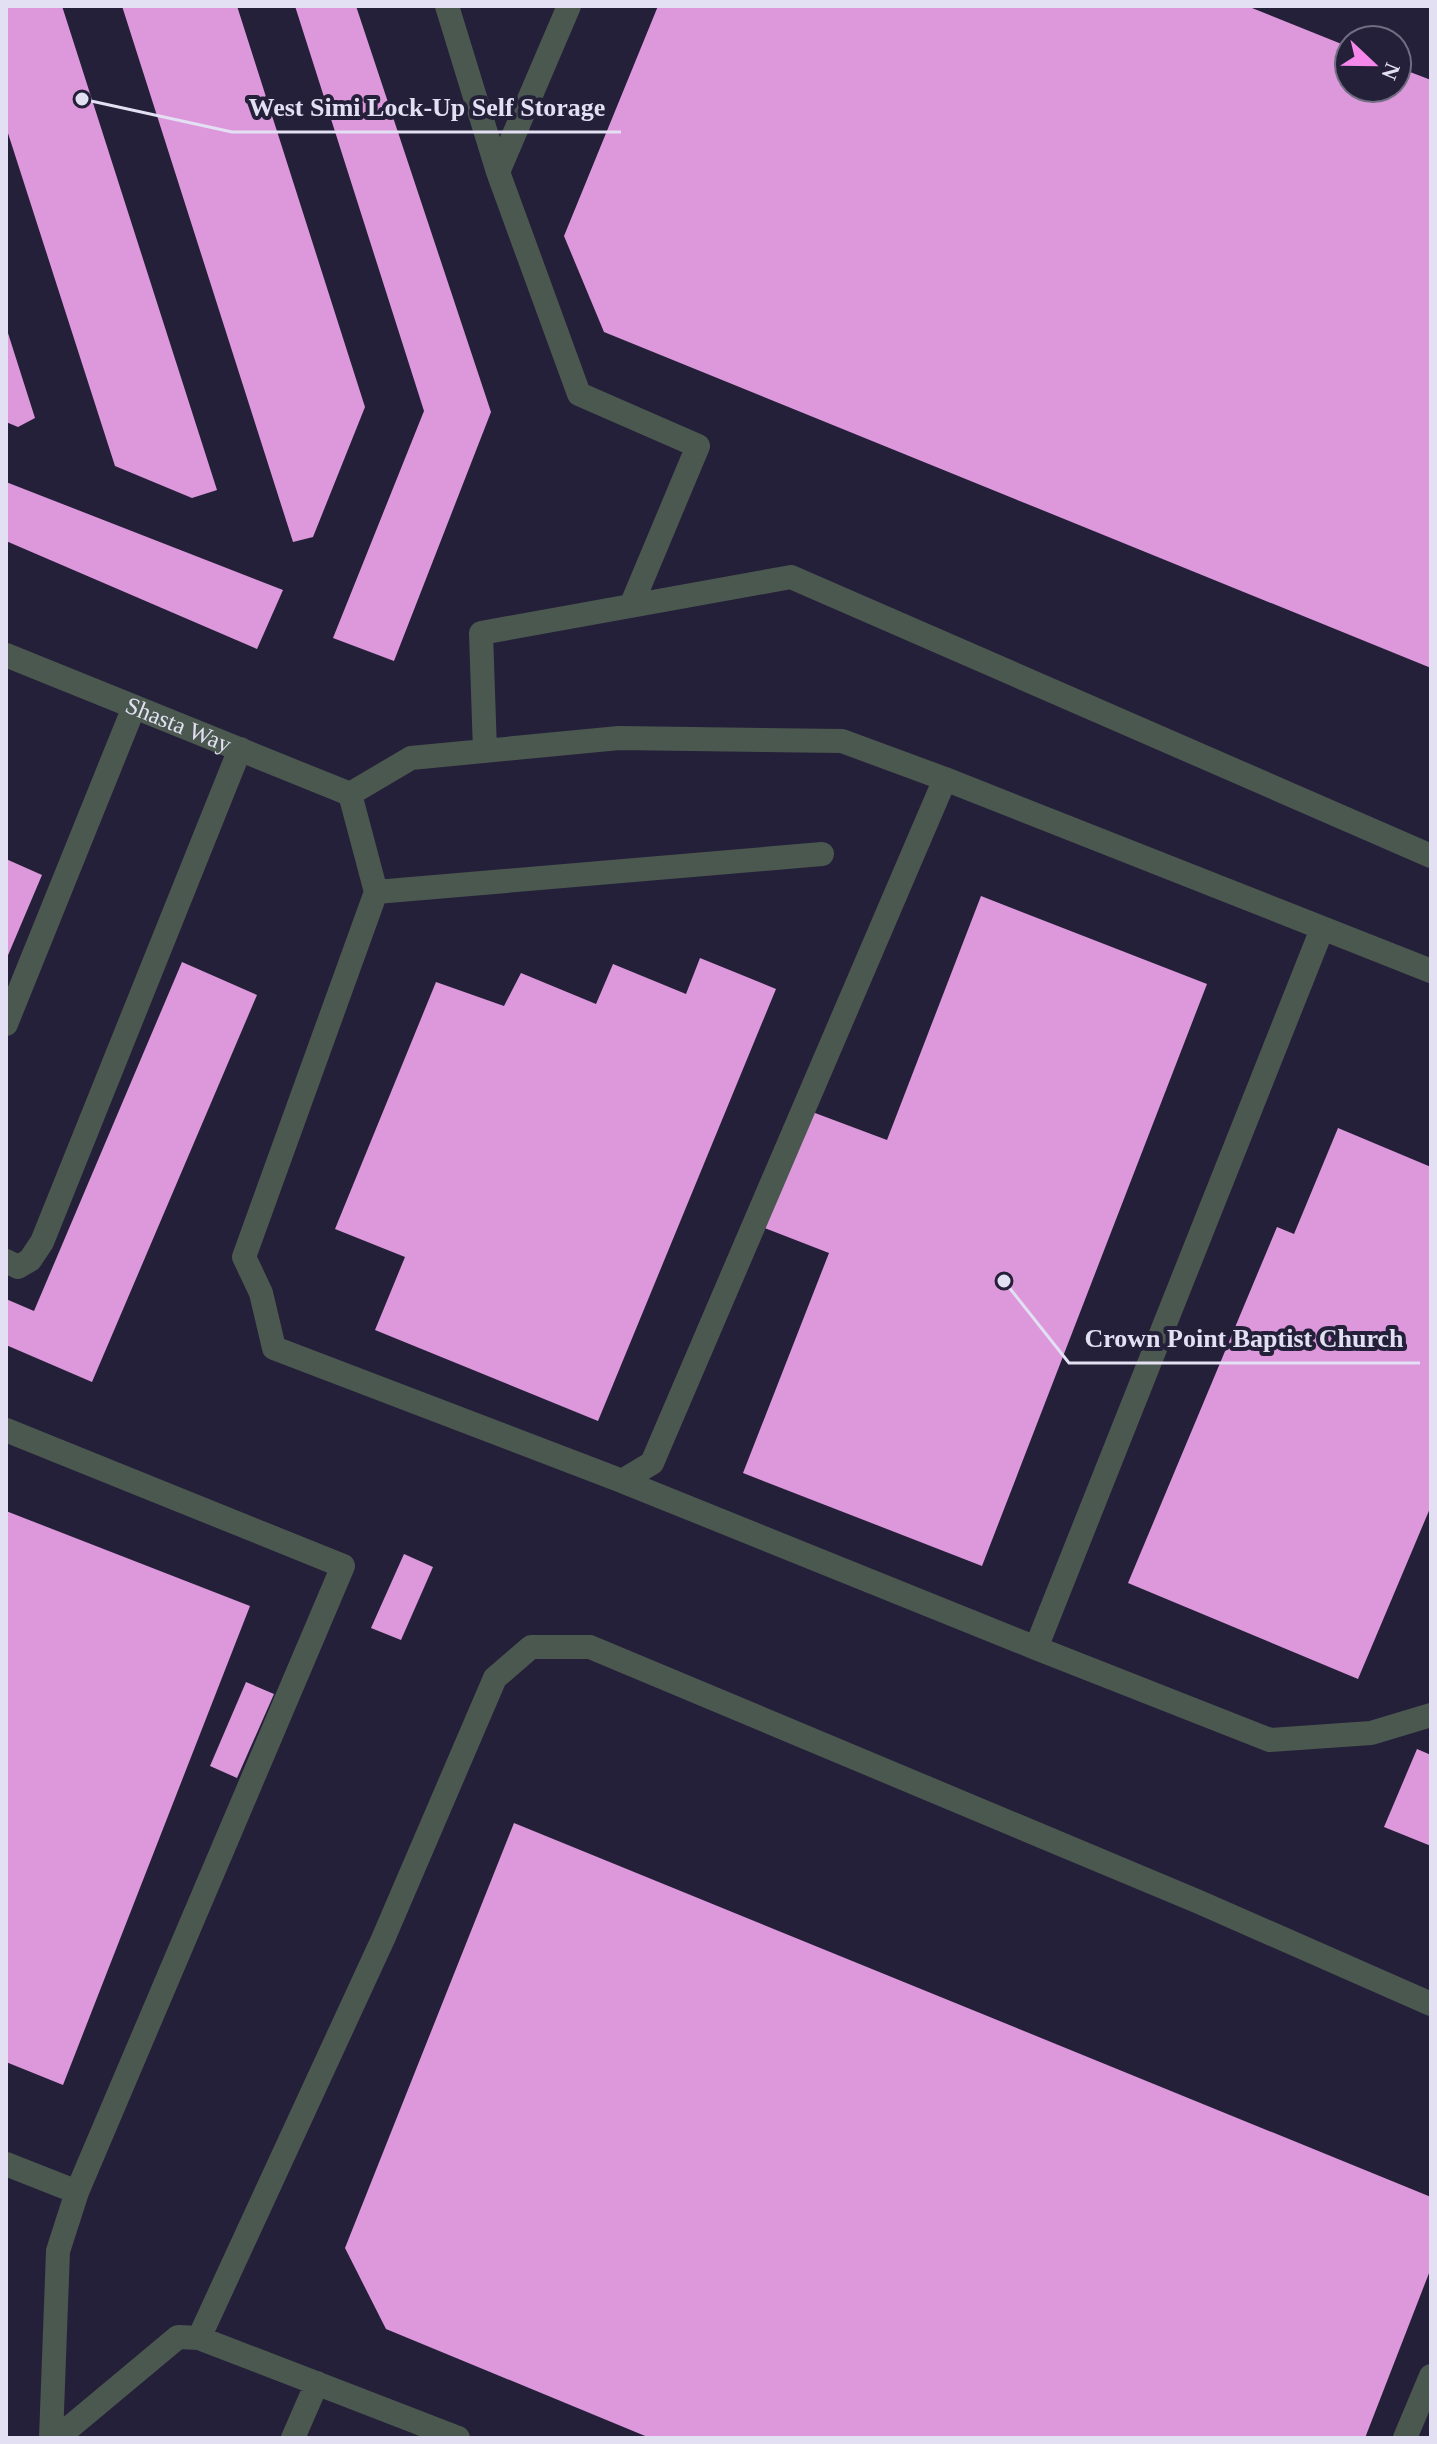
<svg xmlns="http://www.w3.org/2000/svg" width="1437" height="2444" font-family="Georgia,serif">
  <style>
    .building { fill: #dd98dc }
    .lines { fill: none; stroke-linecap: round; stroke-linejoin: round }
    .service { stroke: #4b584f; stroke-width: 24 }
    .minor { stroke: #4b584f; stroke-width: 24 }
    .labels { text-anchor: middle; stroke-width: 8; stroke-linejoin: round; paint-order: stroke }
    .street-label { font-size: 24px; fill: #e2e0f2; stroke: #252039 }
    .leader { fill: none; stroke: #e2e0f2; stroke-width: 3 }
    .callout-dot { fill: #e2e0f2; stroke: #252039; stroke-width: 3 }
    .callout-label { font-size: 26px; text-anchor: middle; font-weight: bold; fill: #e2e0f2; stroke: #252039; stroke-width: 8; stroke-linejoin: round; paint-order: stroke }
  </style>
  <rect width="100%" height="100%" fill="#252039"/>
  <!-- building -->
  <path class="building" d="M6 6H62L217 490 192 498 115 466 6 127Z
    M122 6H237L365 407 313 537 293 542Z
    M295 6H356L491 412 394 661 333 638 424 411Z
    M658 6H1247L1349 47V88H1397V67L1431 80V668L604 332 564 236Z
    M7 330 35 418 18 427 6 422Z
    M6 482 283 590 257 649 6 541Z
    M6 859 42 875 6 960Z
    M981 896 1207 984 982 1566 743 1473 829 1253 762 1227 807 1110 887 1140Z
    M700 958 776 989 598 1421 375 1330 405 1257 335 1229 436 982 504 1006 521 973 596 1004 613 964 686 994Z
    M182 962 257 995 92 1382 6 1345V1299L34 1311Z
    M1338 1128 1431 1167V1506L1358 1679 1128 1583 1277 1227 1294 1234Z
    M6 1511 250 1606 63 2085 6 2062Z
    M404 1554 433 1567 401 1640 371 1628Z
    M246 1682 274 1694 237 1778 210 1766Z
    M1417 1749 1431 1755V1846L1384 1827Z
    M514 1823 1431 2197V2268L1365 2438H650L386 2329 345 2248Z"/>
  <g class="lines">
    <!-- service -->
    <path class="service" d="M447 6 498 172 569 6
      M498 172 579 394 698 446 631 606
      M619 738 842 741 945 779 652 1463 622 1481 274 1348 261 1293 244 1257 376 892 350 794 411 758Z
      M485 751 481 633 791 577 1431 856
      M945 779 1431 971
      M376 892 822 854
      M1322 929 1036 1648 1270 1740 1371 1733 1431 1715
      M6 1024 134 707
      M6 1261 18 1267 30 1260 42 1242 240 749
      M6 1430 343 1566 77 2192 58 2251 51 2438
      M622 1481 1036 1648
      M6 2164 77 2192
      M199 2338 383 1939 495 1678 531 1647H590L1199 1902 1431 2004
      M57 2438 178 2337 199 2338 458 2438
      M293 2438 317 2383
      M1405 2438 1431 2376"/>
    <!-- minor -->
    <path class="minor" id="s1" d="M6 655 350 794"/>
  </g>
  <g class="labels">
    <!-- street labels -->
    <g class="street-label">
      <text dy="8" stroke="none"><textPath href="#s1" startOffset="186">Shasta Way</textPath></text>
    </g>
  </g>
  <!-- callouts -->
  <path class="leader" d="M82 99L232 132H621M1004 1281L1069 1363H1420"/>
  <g class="callout-dot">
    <circle cx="82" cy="99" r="8"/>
    <circle cx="1004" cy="1281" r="8"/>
  </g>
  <g class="callout-label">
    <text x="427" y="116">West Simi Lock-Up Self Storage</text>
    <text x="1244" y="1347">Crown Point Baptist Church</text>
  </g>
  <!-- border -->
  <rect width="1437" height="2444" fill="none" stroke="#e2e0f2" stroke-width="16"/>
  <!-- north arrow -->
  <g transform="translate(1373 64) rotate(112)"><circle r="38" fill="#252039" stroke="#716d83" stroke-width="2"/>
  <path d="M0-6L14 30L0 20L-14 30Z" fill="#f788eb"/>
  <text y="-12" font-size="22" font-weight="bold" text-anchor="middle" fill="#e2e0f2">N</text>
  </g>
</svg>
